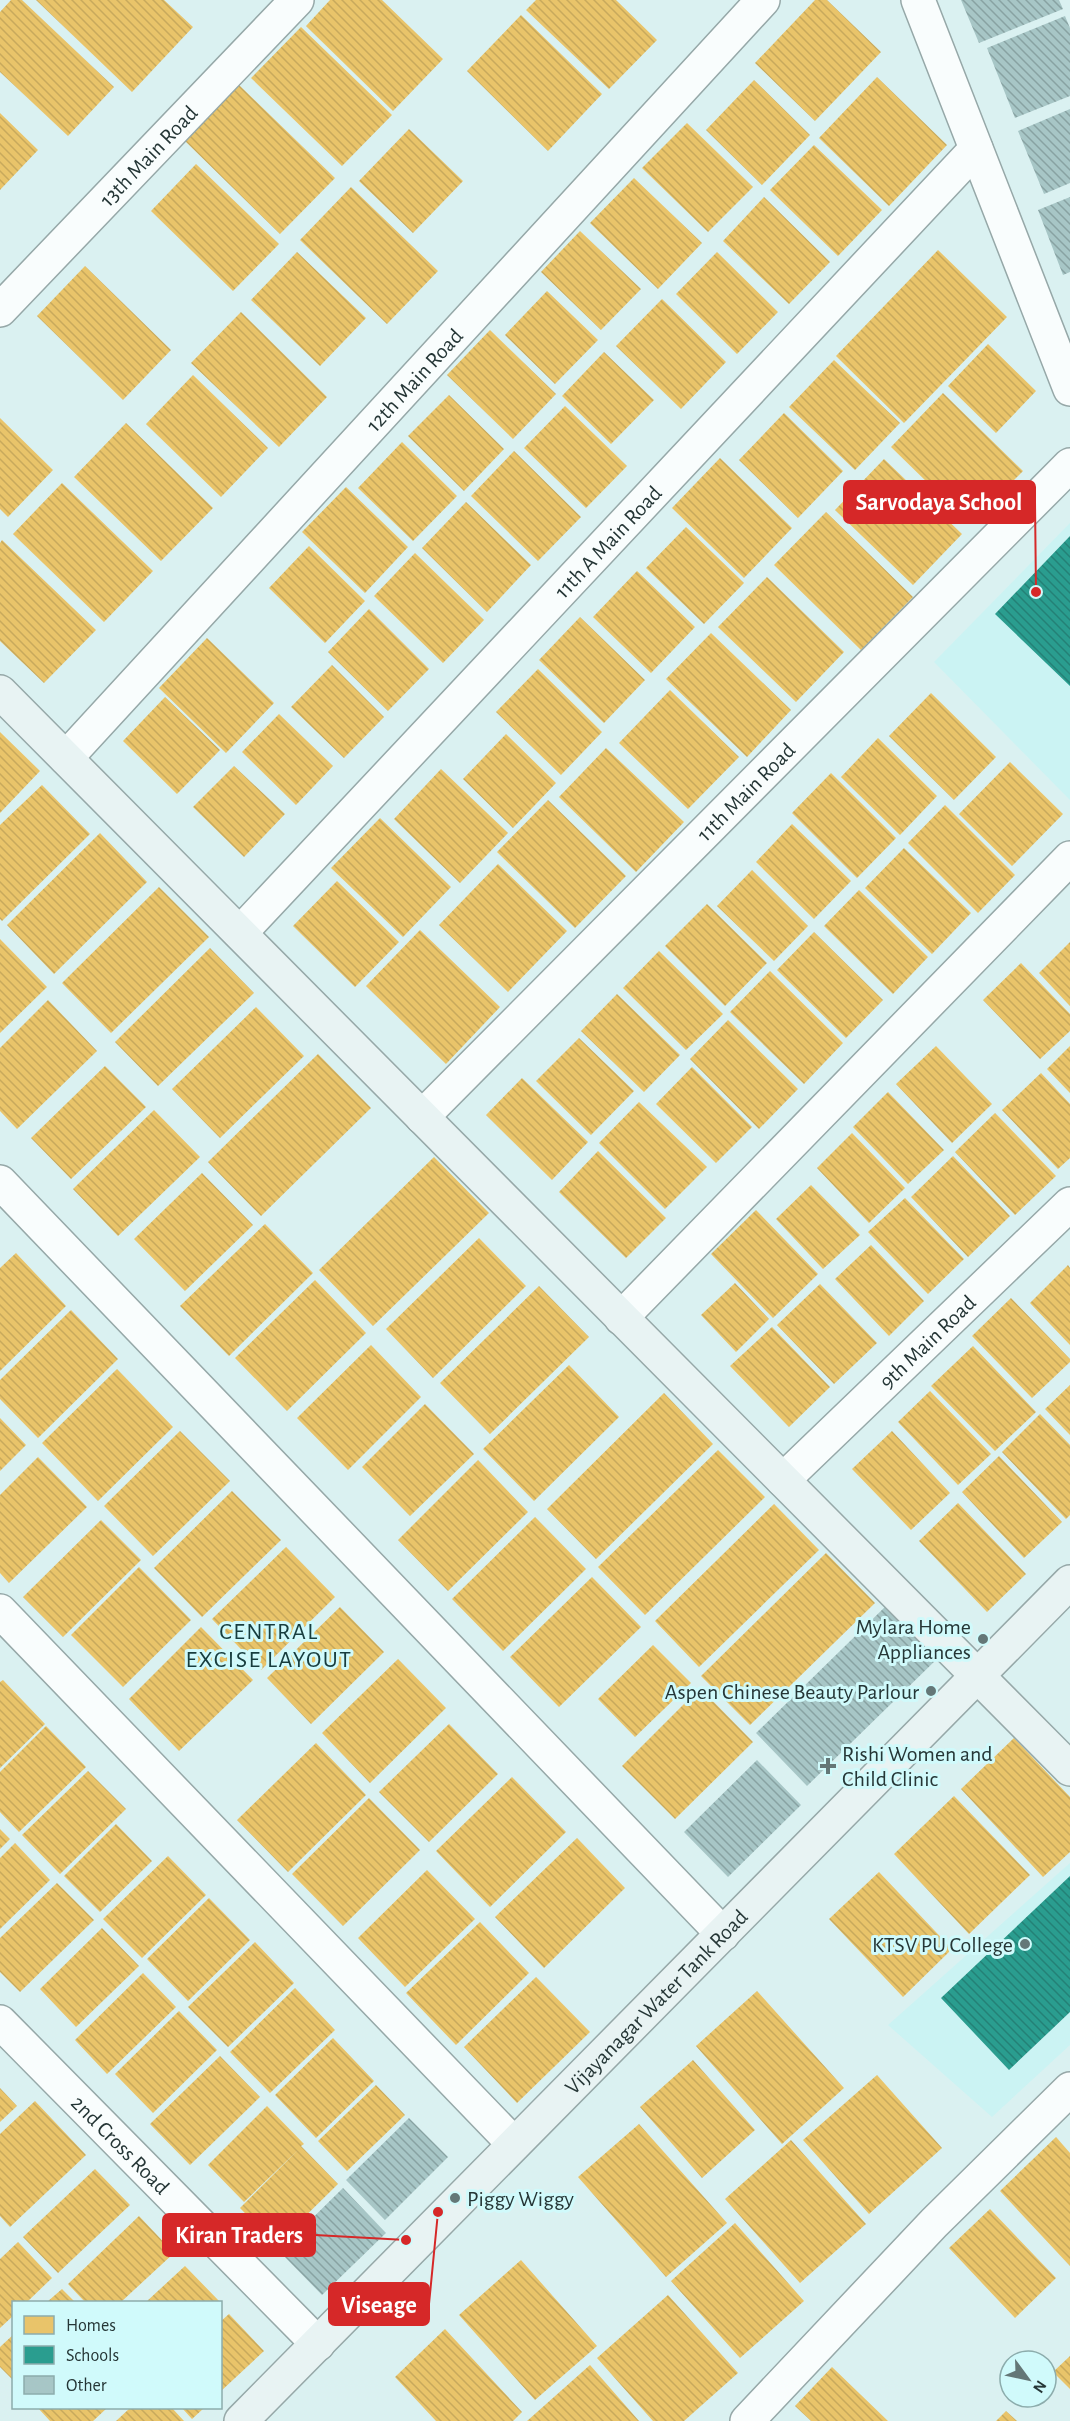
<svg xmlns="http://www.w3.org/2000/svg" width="1070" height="2421" font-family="'Alegreya Sans',sans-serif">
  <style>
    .built { fill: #cbf3f3 }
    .homes { fill: url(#homes-back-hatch) }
    .schools { fill: url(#schools-back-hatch) }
    .building { fill: url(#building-back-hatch) }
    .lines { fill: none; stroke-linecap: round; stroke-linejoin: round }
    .street-casing { stroke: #96a8a8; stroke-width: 36 }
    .secondary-casing { stroke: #96a8a8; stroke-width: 36 }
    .street { stroke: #f9fdfd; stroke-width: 33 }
    .secondary { stroke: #e8f3f3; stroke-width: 33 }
    .poi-dot { fill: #647777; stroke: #d0fafb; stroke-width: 2 }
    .labels { text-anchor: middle; stroke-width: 6; stroke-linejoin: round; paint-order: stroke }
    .street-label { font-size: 22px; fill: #253636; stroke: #d0fafb }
    .poi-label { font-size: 22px; fill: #253636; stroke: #d0fafb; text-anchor: end }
    .neighbourhood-label { font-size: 24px; letter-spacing: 1.5px; fill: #173d3e; stroke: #d0fafb }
    .leader { fill: none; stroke: #d62828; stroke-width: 2 }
    .callout-dot { fill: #d62828; stroke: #d0fafb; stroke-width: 2 }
    .callout { fill: #d62828; stroke: #d62828; stroke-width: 2 }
    .callout-label { font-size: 24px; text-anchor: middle; font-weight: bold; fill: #fff }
  </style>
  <defs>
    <pattern id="homes-back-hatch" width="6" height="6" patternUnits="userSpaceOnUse" patternTransform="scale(1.5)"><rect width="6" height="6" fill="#e9c46a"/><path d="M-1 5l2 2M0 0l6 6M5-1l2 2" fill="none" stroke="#c8a95c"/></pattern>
    <pattern id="schools-back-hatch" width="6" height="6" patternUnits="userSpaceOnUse" patternTransform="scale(1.5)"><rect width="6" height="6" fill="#2a9d8f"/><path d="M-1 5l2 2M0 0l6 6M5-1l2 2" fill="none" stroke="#248176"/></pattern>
    <pattern id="building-back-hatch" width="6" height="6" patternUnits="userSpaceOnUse" patternTransform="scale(1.5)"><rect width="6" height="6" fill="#a7c6c6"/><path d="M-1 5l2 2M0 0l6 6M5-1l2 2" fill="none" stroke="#88a2a2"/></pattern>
  </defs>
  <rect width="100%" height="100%" fill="#daf1f1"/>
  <!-- built -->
  <path class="built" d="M1070 523V800L934 662Z
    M1070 1863V2045L992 2117 888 2025Z"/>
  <!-- homes -->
  <path class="homes" d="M11 0H22L114 87 68 136 0 72V12Z
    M36 0H164L193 27 132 92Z
    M330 0H382L443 59 393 111 306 26Z
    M536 0H616L657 40 609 89 526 10Z
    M815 0H827L881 52 815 121 755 63Z
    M521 15 602 94 548 151 467 71Z
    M301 27 392 115 342 166 251 78Z
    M877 77 947 145 889 206 819 138Z
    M754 80 810 135 762 185 706 130Z
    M239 85 335 178 280 234 185 141Z
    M0 113 38 150 0 190Z
    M687 123 753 187 708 232 642 168Z
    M409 129 463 181 413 233 359 181Z
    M814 145 882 210 838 256 770 190Z
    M196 164 279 244 233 291 151 211Z
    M634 178 702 243 658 289 590 223Z
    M351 187 438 271 387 324 300 240Z
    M764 197 830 262 789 304 723 241Z
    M580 231 641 289 601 330 541 272Z
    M938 250 1007 317 904 423 836 356Z
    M297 252 366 318 320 366 251 300Z
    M717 252 778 312 737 354 676 294Z
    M85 266 171 350 123 400 37 316Z
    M547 291 598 340 555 384 505 335Z
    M662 299 726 362 681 409 616 346Z
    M241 312 327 397 279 447 191 363Z
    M490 330 556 394 513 439 447 375Z
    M988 344 1036 391 996 433 948 386Z
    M604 352 654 400 611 444 562 396Z
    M834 360 900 423 855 470 789 407Z
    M193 375 268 448 221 497 146 424Z
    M943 393 1023 471 970 524 891 447Z
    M449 395 504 449 464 491 408 436Z
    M565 406 627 466 586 508 524 448Z
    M784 413 843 471 798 518 739 460Z
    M0 418 53 470 8 517 0 509Z
    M126 423 213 508 161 561 74 477Z
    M402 442 457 496 413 541 358 488Z
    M514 451 581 517 538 561 471 496Z
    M720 458 792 528 744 578 672 508Z
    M884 459 962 534 913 585 835 510Z
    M62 483 153 571 104 622 13 534Z
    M346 487 408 547 365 593 302 532Z
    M466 502 531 565 487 612 422 548Z
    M826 512 913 597 861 650 774 565Z
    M686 527 744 583 704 624 646 568Z
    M2 540 96 630 44 683 0 641V543Z
    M309 546 365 601 325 643 269 588Z
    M415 553 484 620 443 663 374 596Z
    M637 571 695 627 651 673 593 617Z
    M767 577 844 652 796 702 718 627Z
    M369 609 429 669 388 711 328 652Z
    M580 617 645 680 604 723 539 660Z
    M711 633 791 710 747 757 666 679Z
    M207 638 274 703 226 753 159 688Z
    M332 665 384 717 344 758 291 707Z
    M538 669 602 732 561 775 496 712Z
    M670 690 739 757 688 809 619 743Z
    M931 693 996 757 954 800 889 736Z
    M165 697 220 750 177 794 123 741Z
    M279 714 333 766 296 805 242 752Z
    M0 732 40 771 0 813Z
    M506 734 556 783 513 828 463 779Z
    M878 738 937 796 900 835 841 777Z
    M606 748 684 822 636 872 559 797Z
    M1010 762 1063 814 1012 866 959 814Z
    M234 766 285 814 244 857 193 807Z
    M441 769 508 833 460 883 394 819Z
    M831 773 896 838 857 878 792 813Z
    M42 785 90 834 2 921 0 919V825Z
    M548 800 626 876 575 928 497 852Z
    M945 805 1015 875 978 913 908 843Z
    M380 818 451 887 403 937 331 868Z
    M792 824 851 881 814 919 756 862Z
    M100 833 147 882 54 974 7 925Z
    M904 848 971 913 932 954 865 888Z
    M498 864 567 931 508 992 439 925Z
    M752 870 808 926 774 961 717 906Z
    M337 881 399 942 355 987 293 926Z
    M159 887 209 937 111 1033 62 983Z
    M859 890 928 957 893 994 824 926Z
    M707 904 767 963 725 1006 665 946Z
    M420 930 500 1007 446 1064 366 986Z
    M814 932 883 1000 846 1038 777 970Z
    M0 939 47 987 0 1033Z
    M1070 942V1006L1039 973Z
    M210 948 254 993 158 1086 115 1042Z
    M659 951 723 1014 686 1050 623 988Z
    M1021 963 1070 1014V1031L1040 1059 983 1000Z
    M770 971 843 1043 804 1084 730 1012Z
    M617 994 680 1055 644 1092 581 1031Z
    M48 1000 97 1051 17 1129 0 1111V1048Z
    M256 1007 304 1056 220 1138 172 1089Z
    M728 1020 798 1089 759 1129 690 1059Z
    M579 1038 634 1091 591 1135 536 1081Z
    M936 1046 992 1104 952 1143 896 1084Z
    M1070 1046V1093L1047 1069Z
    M318 1054 371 1108 261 1216 208 1162Z
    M105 1066 146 1107 71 1179 31 1138Z
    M692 1067 752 1127 716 1163 656 1104Z
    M1041 1073 1070 1104V1158L1058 1169 1002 1110Z
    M522 1078 588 1142 552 1180 486 1115Z
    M888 1092 944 1150 908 1184 853 1127Z
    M639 1102 707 1167 665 1209 599 1143Z
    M154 1110 200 1157 118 1236 73 1189Z
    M995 1113 1056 1176 1015 1215 955 1152Z
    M852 1133 905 1188 869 1223 817 1168Z
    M598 1151 666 1218 626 1258 559 1192Z
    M953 1156 1010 1216 968 1257 911 1197Z
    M434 1157 489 1213 373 1326 319 1270Z
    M202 1173 253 1225 185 1291 134 1239Z
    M811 1185 860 1235 823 1269 776 1219Z
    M905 1198 964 1259 928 1294 868 1232Z
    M756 1210 818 1274 773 1318 711 1254Z
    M265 1224 313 1273 229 1356 180 1306Z
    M479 1238 526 1286 433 1378 386 1329Z
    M871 1245 924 1301 889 1336 835 1279Z
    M16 1253 66 1306 0 1371V1268Z
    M1068 1265 1070 1268V1345L1030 1303Z
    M315 1280 366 1333 287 1411 235 1358Z
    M735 1283 769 1319 736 1352 701 1315Z
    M820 1284 877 1343 834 1384 777 1325Z
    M539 1286 589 1337 490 1434 440 1383Z
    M1011 1298 1070 1359V1362L1032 1398 972 1336Z
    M71 1310 118 1359 38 1438 0 1399V1380Z
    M772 1327 830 1387 789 1427 730 1366Z
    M371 1345 421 1397 348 1470 297 1418Z
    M973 1346 1036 1412 995 1451 931 1386Z
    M569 1365 619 1417 534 1501 483 1449Z
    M117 1369 173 1427 98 1501 42 1443Z
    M1070 1385V1435L1045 1409Z
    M930 1391 991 1454 958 1485 898 1422Z
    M664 1393 713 1444 596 1559 547 1509Z
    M425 1404 474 1454 410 1516 362 1467Z
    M1040 1414 1070 1445V1515L1066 1519 1002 1452Z
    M0 1418 26 1445 0 1471Z
    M180 1431 230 1481 153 1556 104 1506Z
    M892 1431 950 1493 911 1530 852 1469Z
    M718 1450 765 1497 645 1615 598 1567Z
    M999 1456 1062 1522 1024 1558 962 1492Z
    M38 1457 87 1507 9 1583 0 1573V1495Z
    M478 1460 528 1512 448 1591 398 1540Z
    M232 1491 281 1540 202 1617 154 1568Z
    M958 1503 1026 1574 987 1612 919 1541Z
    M774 1504 819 1550 699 1667 655 1621Z
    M535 1517 586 1569 503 1651 452 1599Z
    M101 1520 141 1560 63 1637 23 1597Z
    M286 1547 335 1597 261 1670 212 1619Z
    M826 1553 875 1603 750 1725 701 1676Z
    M139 1567 191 1620 123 1687 71 1635Z
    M592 1577 641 1627 559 1707 510 1657Z
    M340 1607 384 1652 311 1724 267 1678Z
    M201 1627 253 1680 179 1751 129 1699Z
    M653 1645 691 1683 635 1737 598 1699Z
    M398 1659 446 1708 370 1783 322 1733Z
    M3 1680 45 1724 0 1768V1682Z
    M700 1688 753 1742 675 1819 622 1766Z
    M449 1724 498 1774 429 1842 379 1792Z
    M46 1726 86 1767 19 1832 0 1812V1772Z
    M1014 1738 1070 1797V1852L1043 1877 961 1789Z
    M316 1743 366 1795 288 1872 237 1820Z
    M88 1771 126 1809 60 1874 22 1835Z
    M512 1777 566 1832 490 1907 436 1851Z
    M954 1796 1030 1875 969 1934 894 1854Z
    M369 1798 420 1850 343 1926 292 1874Z
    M116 1824 152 1861 100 1912 64 1876Z
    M0 1829 10 1839 0 1849Z
    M577 1838 625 1888 544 1968 495 1917Z
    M15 1843 50 1880 0 1929V1858Z
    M168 1856 206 1895 142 1958 103 1919Z
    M427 1870 475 1919 405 1987 358 1938Z
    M879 1872 952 1949 903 1997 829 1919Z
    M57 1883 94 1920 20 1992 0 1972V1938Z
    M209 1898 250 1940 188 2001 147 1959Z
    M480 1922 529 1973 456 2045 406 1993Z
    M102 1928 139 1966 76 2027 40 1989Z
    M255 1942 294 1983 228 2047 188 2007Z
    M143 1973 176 2007 107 2074 75 2040Z
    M536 1977 590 2032 517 2103 464 2047Z
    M295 1988 335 2030 270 2093 230 2052Z
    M757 1991 844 2088 782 2144 696 2046Z
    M179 2011 217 2050 153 2113 115 2074Z
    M333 2038 374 2081 316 2138 275 2095Z
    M220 2056 260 2097 190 2165 150 2124Z
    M693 2060 755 2130 702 2178 640 2107Z
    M877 2075 942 2148 869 2214 803 2140Z
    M376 2085 405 2115 347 2171 318 2141Z
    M0 2088 17 2106 0 2122Z
    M35 2101 86 2155 10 2227 0 2216V2134Z
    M267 2106 304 2144 301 2146 338 2184 276 2245 240 2208 298 2150 244 2202 208 2165Z
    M639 2124 727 2223 666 2277 578 2177Z
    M1056 2137 1070 2153V2266L1000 2191Z
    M791 2140 866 2224 800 2283 725 2199Z
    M95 2169 130 2205 58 2273 23 2237Z
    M990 2209 1056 2278 1015 2318 949 2248Z
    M139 2216 174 2253 121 2302H85L68 2284Z
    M735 2223 804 2301 740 2358 671 2281Z
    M18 2242 52 2278 27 2302H14V2315L0 2328V2259Z
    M521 2260 597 2346 535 2400 459 2315Z
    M185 2266 220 2302H146Z
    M62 2289 75 2302H47Z
    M668 2295 738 2373 684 2421H653L597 2358Z
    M229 2314 264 2351 220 2392V2322Z
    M445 2329 522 2412 513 2421H436L395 2377Z
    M14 2334V2381L0 2367V2347Z
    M1070 2356V2389L1053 2372Z
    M590 2365 639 2421H527Z
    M832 2367 888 2421H811L795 2406Z
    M38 2408H107L93 2421H50Z
    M130 2408H172L184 2421H116Z
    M182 2408H204L192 2419Z
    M1006 2411 1017 2421H996Z"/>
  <!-- schools -->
  <path class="schools" d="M1070 536V686L995 614Z
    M1070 1876V2012L1009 2070 941 1998Z"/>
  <!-- building -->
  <path class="building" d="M961 0H1059L1063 9 979 43Z
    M1065 16 1070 28V96L1015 118 987 48Z
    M1070 109V183L1044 194 1018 131Z
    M1070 197V272L1063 275 1038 210Z
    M888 1604 939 1657 807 1786 756 1733Z
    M757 1760 801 1805 728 1877 684 1832Z
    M409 2118 448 2157 385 2220 346 2180Z
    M343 2188 386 2233 322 2295 279 2251Z"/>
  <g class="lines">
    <!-- street casing -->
    <g class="street-casing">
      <g id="street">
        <path d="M918 0 1070 389"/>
        <path id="s1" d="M0 310 297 0"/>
        <path id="s2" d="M66 758 763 0"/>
        <path id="s3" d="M240 933 976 149"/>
        <path id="s4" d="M422 1117 1070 465"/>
        <path d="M0 1182 723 1934"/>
        <path d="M621 1318 1070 858"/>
        <path id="s5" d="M783 1480 1070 1204"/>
        <path d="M0 1611 514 2144"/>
        <path id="s6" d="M0 2022 318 2344"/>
        <path d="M747 2421 934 2223 1070 2089"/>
      </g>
    </g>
    <!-- secondary casing -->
    <g class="secondary-casing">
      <g id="secondary">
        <path d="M0 692 1070 1769"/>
        <path id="s7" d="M241 2421 1070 1582"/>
      </g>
    </g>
    <!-- street -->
    <use href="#street" class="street"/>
    <!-- secondary -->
    <use href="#secondary" class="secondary"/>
  </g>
  <!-- markers -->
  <g class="poi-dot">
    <circle cx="983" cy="1639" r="6"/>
    <circle cx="931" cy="1691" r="6"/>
    <path d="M825 1757h6v6h6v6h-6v6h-6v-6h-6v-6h6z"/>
    <circle cx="1025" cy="1944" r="6"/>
    <circle cx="455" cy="2198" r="6"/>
  </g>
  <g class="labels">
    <!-- street labels -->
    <g class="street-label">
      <text dy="8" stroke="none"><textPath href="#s1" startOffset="214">13th Main Road</textPath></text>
      <text dy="8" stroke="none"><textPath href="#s2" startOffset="514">12th Main Road</textPath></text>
      <text dy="8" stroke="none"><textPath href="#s3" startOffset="537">11th A Main Road</textPath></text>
      <text dy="8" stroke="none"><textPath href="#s4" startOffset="459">11th Main Road</textPath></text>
      <text dy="8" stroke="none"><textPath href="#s5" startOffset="200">9th Main Road</textPath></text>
      <text dy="8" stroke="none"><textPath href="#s7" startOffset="590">Vijayanagar Water Tank Road</textPath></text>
      <text dy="8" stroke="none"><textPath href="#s6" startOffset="172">2nd Cross Road</textPath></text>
    </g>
    <!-- poi labels -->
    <g class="poi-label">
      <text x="971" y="1634">Mylara Home<tspan x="971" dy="25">Appliances</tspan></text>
      <text x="919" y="1699">Aspen Chinese Beauty Parlour</text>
      <text x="842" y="1761" text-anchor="start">Rishi Women and<tspan x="842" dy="25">Child Clinic</tspan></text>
      <text x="1013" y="1952">KTSV PU College</text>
      <text x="467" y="2206" text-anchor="start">Piggy Wiggy</text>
    </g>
    <!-- neighbourhood labels -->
    <g class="neighbourhood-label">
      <text x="269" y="1639">CENTRAL<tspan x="269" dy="28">EXCISE LAYOUT</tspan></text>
    </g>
  </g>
  <!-- callouts -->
  <path class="leader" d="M1036 592L1035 502M406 2240L315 2235M438 2212L429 2304"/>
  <g class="callout-dot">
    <circle cx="1036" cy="592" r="6"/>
    <circle cx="406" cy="2240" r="6"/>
    <circle cx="438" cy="2212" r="6"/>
  </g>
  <g class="callout">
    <rect x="844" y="481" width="191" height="42" rx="6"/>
    <rect x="163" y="2214" width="152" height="42" rx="6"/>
    <rect x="329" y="2283" width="100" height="42" rx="6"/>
  </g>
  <g class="callout-label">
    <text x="939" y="510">Sarvodaya School</text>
    <text x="239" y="2243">Kiran Traders</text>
    <text x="379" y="2313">Viseage</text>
  </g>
  <!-- legend -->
  <rect x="12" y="2301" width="210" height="108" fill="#d0fafb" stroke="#8cacac" stroke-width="1.5"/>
  <rect x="24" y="2316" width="30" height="18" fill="#e9c46a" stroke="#8cacac" stroke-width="1.5"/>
  <text x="66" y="2331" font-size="18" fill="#253636">Homes</text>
  <rect x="24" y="2346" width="30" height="18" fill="#2a9d8f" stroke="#8cacac" stroke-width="1.5"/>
  <text x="66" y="2361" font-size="18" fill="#253636">Schools</text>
  <rect x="24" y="2376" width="30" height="18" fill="#a7c6c6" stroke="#8cacac" stroke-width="1.5"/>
  <text x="66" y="2391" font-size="18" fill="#253636">Other</text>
  <!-- north arrow -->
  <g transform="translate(1028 2379) rotate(123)"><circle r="28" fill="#d0fafb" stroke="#8cacac" stroke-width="1.5"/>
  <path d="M0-4.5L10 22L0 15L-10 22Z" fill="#647777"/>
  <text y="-9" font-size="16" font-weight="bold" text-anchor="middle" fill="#253636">N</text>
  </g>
</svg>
